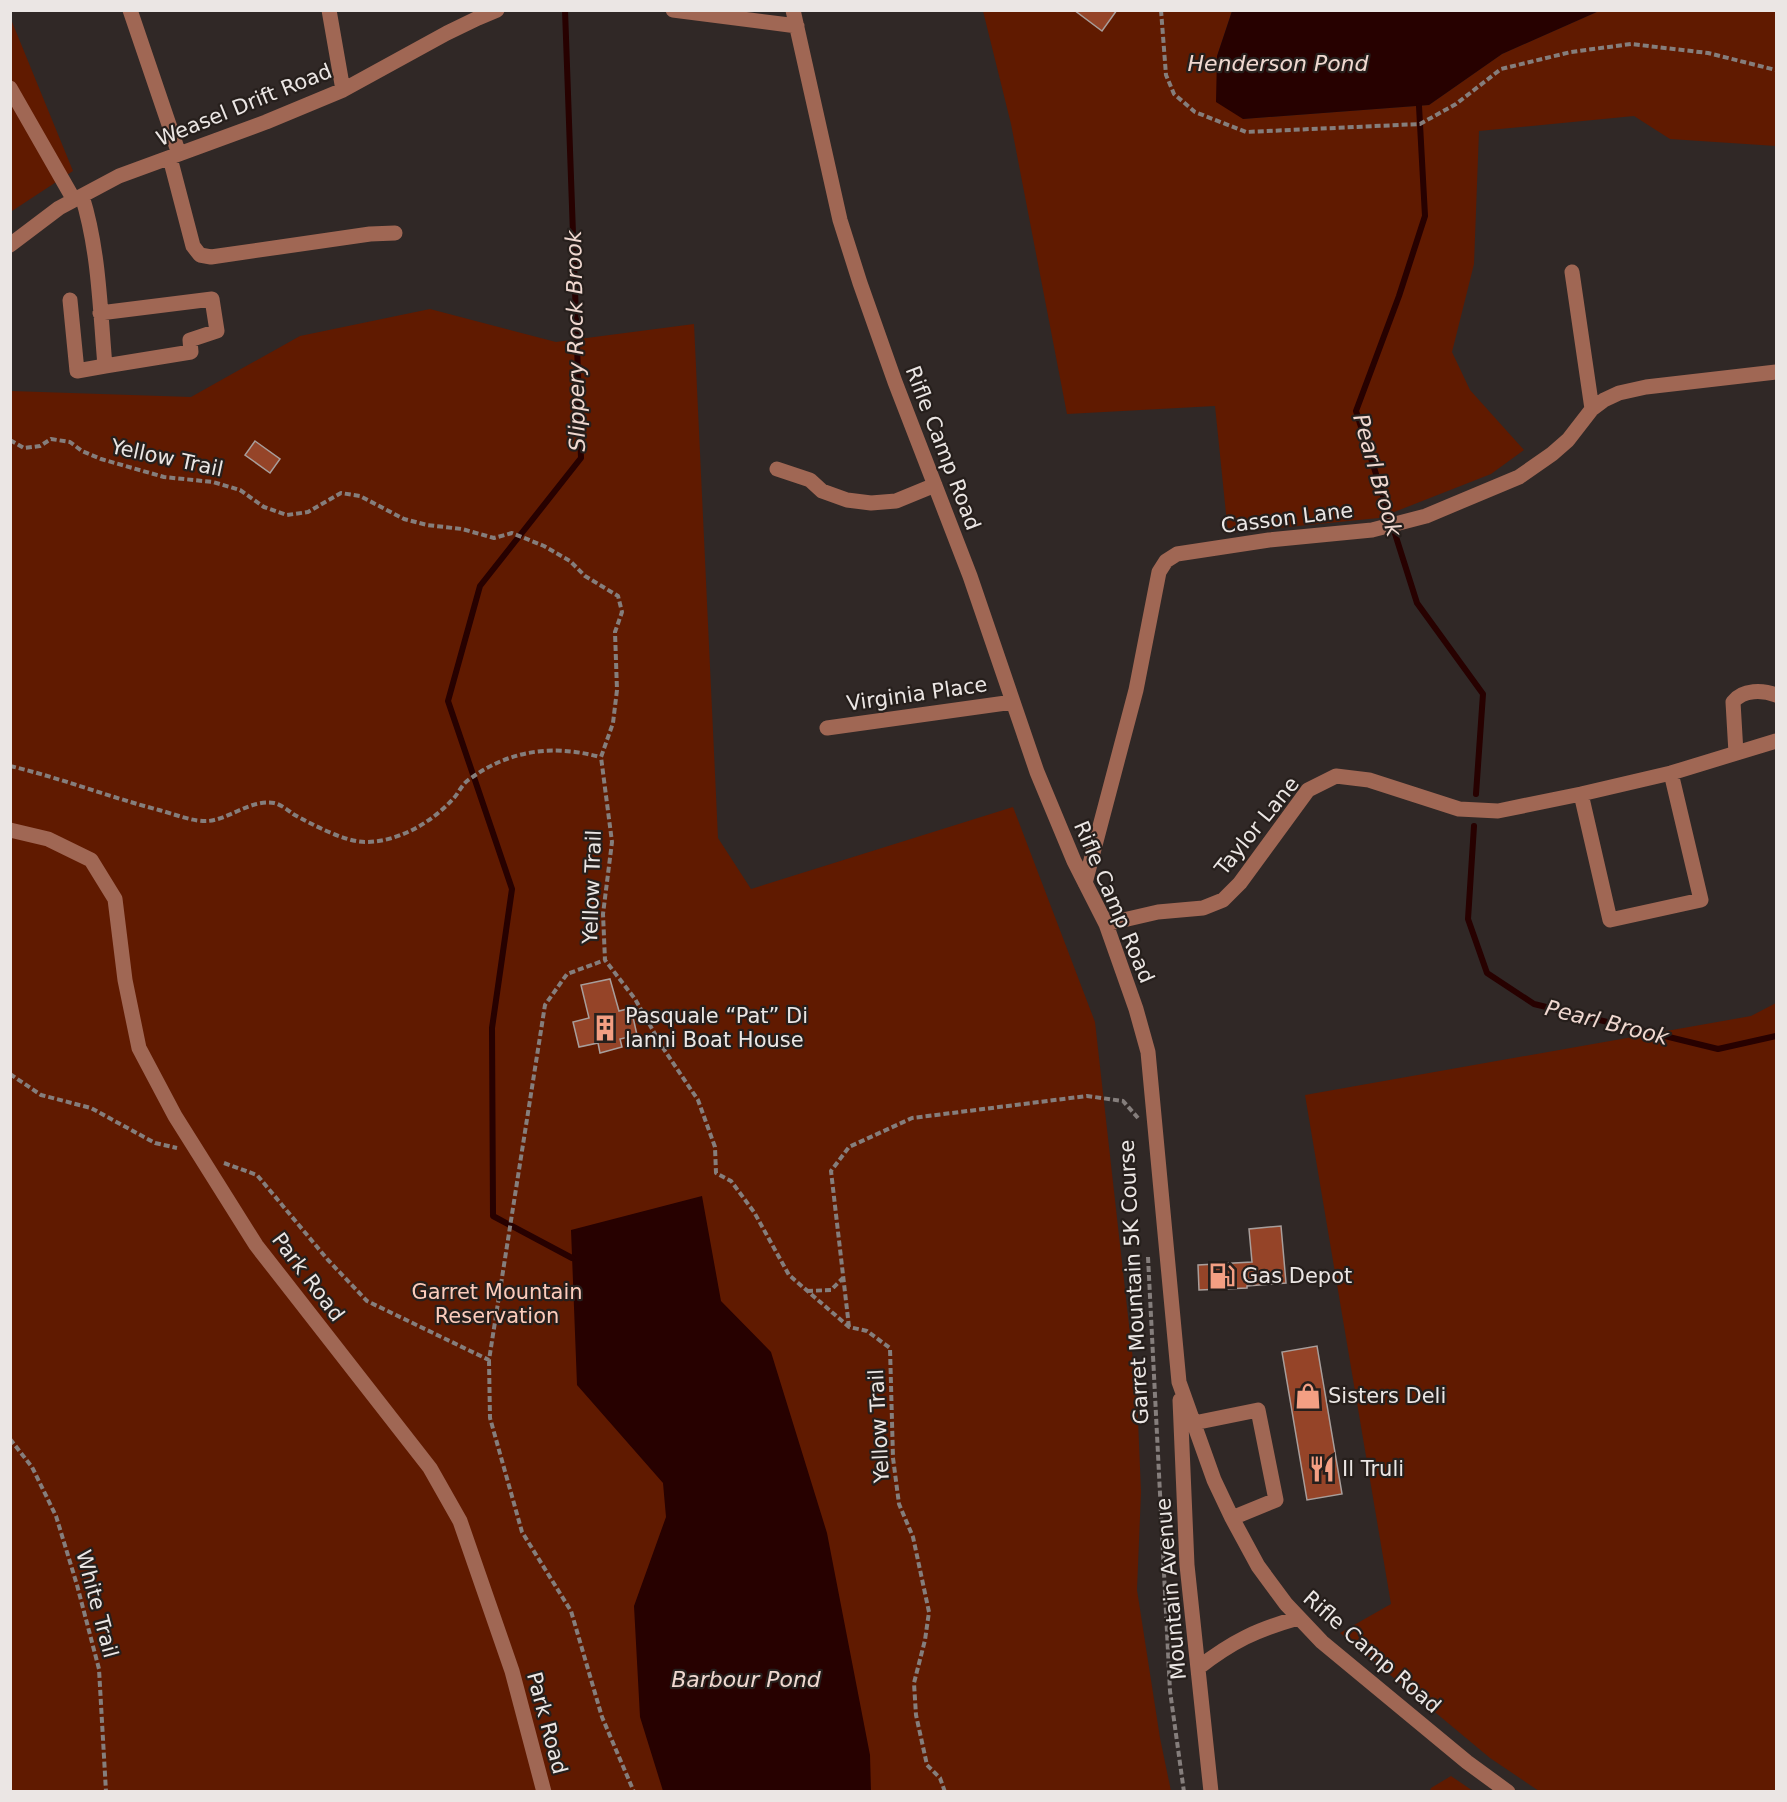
<svg xmlns="http://www.w3.org/2000/svg" width="1787" height="1802" font-family="'DejaVu Sans',sans-serif">
  <style>
    .green { fill: #601a00 }
    .water { fill: #270100 }
    .lines { fill: none; stroke-linecap: round; stroke-linejoin: round }
    .stream { stroke: #270100; stroke-width: 6 }
    .building { fill: #954428; stroke: #a89e9b; stroke-width: 1.5 }
    .path { stroke: #857e7c; stroke-width: 4; stroke-dasharray: 6 3; stroke-linecap: butt }
    .minor { stroke: #a06754; stroke-width: 15 }
    .labels { text-anchor: middle; stroke-width: 4.5; stroke-linejoin: round; paint-order: stroke }
    .street-label { font-size: 21px; fill: #ebe6e4; stroke: #261f1c }
    .poi-label { font-size: 21px; fill: #ebe6e4; stroke: #261f1c; text-anchor: start }
    .park-label { font-size: 21px; fill: #fcccbc; stroke: #261f1c }
    .water-label { font-size: 22px; font-style: italic; fill: #f0d8d0; stroke: #261f1c }
  </style>
  <rect width="100%" height="100%" fill="#302826"/>
  <!-- green -->
  <path class="green" d="M983 11H1232L1217 56 1243 119 1429 105 1502 54 1599 11H1776V146L1670 139 1634 116 1479 131 1474 264 1452 352 1470 390 1524 450 1491 474 1379 518 1228 533 1215 406 1067 414 1011 124Z
    M10 17 73 171 12 211 10 208Z
    M430 309 556 342 694 324 718 838 751 889 1013 807 1095 1022 1137 1396 1141 1492 1137 1590 1160 1738 1171 1791 11 1792V391L191 397 300 336Z
    M1776 1003V1791H1539L1490 1758 1340 1633 1391 1604 1305 1095 1751 1016Z
    M1451 1776 1473 1791H1430L1431 1788Z"/>
  <!-- water -->
  <path class="water" d="M1232 11V10L1599 11 1502 54 1429 105 1243 119 1216 102 1217 56Z
    M702 1196 721 1301 771 1352 827 1533 870 1755 871 1791H663L640 1717 634 1606 666 1517 663 1483 577 1385 571 1230Z"/>
  <g class="lines">
    <!-- stream -->
    <path class="stream" d="M565 10 581 458 480 586 448 701 512 889 492 1028 493 1216 572 1258
      M1419 106 1425 216 1399 296 1356 411 1417 603 1483 694 1476 794
      M1474 826 1468 919 1487 973 1534 1004 1718 1049 1776 1036"/>
  </g>
  <!-- building -->
  <path class="building" d="M1074 10H1117L1102 31Z
    M255 441 280 459 270 473 245 455Z
    M610 979 619 1011 631 1008 637 1035 620 1039 622 1047 600 1053 598 1043 579 1047 573 1022 589 1018 581 985Z
    M1281 1226 1286 1283 1247 1286V1288L1199 1290 1198 1265 1252 1262 1249 1229Z
    M1317 1346 1342 1494 1307 1500 1282 1352Z"/>
  <g class="lines">
    <!-- path -->
    <path class="path" d="M1161 10 1166 75 1174 94 1195 112 1246 132 1420 124 1456 104 1501 69 1571 52 1631 44 1708 53 1776 70
      M10 440 24 448 40 446 51 439 70 442 82 451 101 459 164 477 213 482 240 490 264 507 287 515 308 512 341 493 360 496 404 519 427 525 462 529 494 538 512 533 544 546 570 561 585 576 618 596 622 612 615 632 617 690 613 723 601 757 612 842 603 914 605 960 635 999 663 1048 698 1100 715 1147 716 1173 731 1181 754 1212 789 1275 849 1327 867 1331 890 1348 893 1458 899 1504 913 1537 929 1612 925 1640 914 1683 916 1715 927 1765 940 1778 945 1792
      M10 766C61 778 109 797 159 810 174 814 193 822 208 821 230 819 251 799 274 803 280 804 288 810 293 814 311 824 345 842 365 842 398 842 431 823 453 799 458 794 461 786 467 781 508 750 552 744 600 757
      M10 1074 41 1095 91 1108 155 1143 177 1148
      M224 1163 257 1175 328 1260 367 1301 489 1360 545 1005 567 974 605 960
      M1148 1257 1170 1691 1184 1792
      M807 1291 831 1290 843 1278
      M849 1327 831 1171 849 1147 912 1118 1087 1096 1123 1101 1138 1118
      M489 1360 490 1418 522 1532 571 1611 602 1717 634 1792
      M10 1439 32 1467 56 1516 77 1585 99 1669 106 1792"/>
    <!-- minor -->
    <path class="minor" d="M130 10 179 154
      M329 10 343 90
      M673 10 797 26
      M793 10 840 220 860 283 895 382 970 576 1037 772 1074 861 1106 924 1136 1009 1148 1052 1179 1382 1214 1480 1232 1518 1258 1566 1286 1604 1322 1642 1467 1762 1508 1792
      M10 88 74 200
      M170 158 193 246 200 255 211 257 370 234 395 233
      M82 196C99 250 100 309 105 366L191 352 190 340 217 331 212 299 100 313
      M10 245 59 208 119 176 266 122 343 90 447 33 478 18 497 10
      M1572 272 1592 409
      M70 300 77 371 105 366
      M777 469 810 480 822 491 847 500 871 503 896 501 935 485
      M827 728 1013 702
      M1736 753 1733 702C1743 689 1763 690 1776 695
      M1581 794 1610 920 1701 900 1671 773
      M10 830 48 839 91 860 115 899 125 980 139 1048 175 1116 256 1245 430 1468 460 1521 512 1671 544 1792
      M1085 883 1136 690 1159 572 1166 561 1177 554 1269 540 1372 530 1426 516 1519 477 1552 454 1568 440 1592 409 1604 400 1619 393 1646 387 1776 372
      M1106 924 1158 912 1203 908 1223 900 1240 883 1308 790 1336 776 1369 780 1459 809 1498 811 1581 794 1671 773 1776 741
      M1180 1400 1187 1565 1211 1792
      M1194 1423 1258 1410 1276 1500 1232 1518
      M1198 1668C1233 1641 1256 1630 1298 1618"/>
  </g>
  <!-- icons -->
  <defs>
    <g id="building-bare" transform="scale(2.07)"><path d="M-4-6H4V6H1V3H-1V6H-4ZM-2.5-4.3h1.7v1.8h-1.7ZM.8-4.3h1.7v1.8H.8ZM-2.5-1h1.7V.8h-1.7ZM.8-1h1.7V.8H.8Z" fill="#f39f83" stroke="#261f1c" stroke-width="2.5" paint-order="stroke"/></g>
    <g id="fuel-bare" transform="scale(2.07)"><path d="M-5.5-6h7V0h2V4h1.3V-2.5L3-4.5l.8-.8L6-3V5H2.5V1h-1V6h-7ZM-4.2-4.7v3.2H.2V-4.7Z" fill="#f39f83" stroke="#261f1c" stroke-width="2.5" paint-order="stroke"/></g>
    <g id="shop-bare" transform="scale(2.07)"><path d="M-5-2.5h2.3a2.7 3.5 0 0 1 5.4 0H5L5.5 6h-11ZM-1.5-2.5h3a1.5 2.3 0 0 0-3 0Z" fill="#f39f83" stroke="#261f1c" stroke-width="2.5" paint-order="stroke"/></g>
    <g id="restaurant-bare" transform="scale(2.07)"><path d="M-5-6h1v4h1v-4h1v4h1v-4h1v5L-1.5 .5V6h-2V.5L-5-1ZM5-6V6H3V1.5H1.5Q1.5-4 5-6Z" fill="#f39f83" stroke="#261f1c" stroke-width="2.5" paint-order="stroke"/></g>
  </defs>
  <g fill-rule="evenodd">
    <use href="#building-bare" x="605" y="1028"/>
    <use href="#fuel-bare" x="1222" y="1276"/>
    <use href="#shop-bare" x="1308" y="1396"/>
    <use href="#restaurant-bare" x="1322" y="1469"/>
  </g>
  <g class="labels">
    <!-- street labels -->
    <g class="street-label">
      <text transform="translate(244 105) rotate(-22)" y="7">Weasel Drift Road</text>
      <text transform="translate(943 448) rotate(69)" y="7">Rifle Camp Road</text>
      <text transform="translate(167 458) rotate(12)" y="7">Yellow Trail</text>
      <text transform="translate(1287 518) rotate(-7)" y="7">Casson Lane</text>
      <text transform="translate(917 694) rotate(-8)" y="7">Virginia Place</text>
      <text transform="translate(1257 826) rotate(-51)" y="7">Taylor Lane</text>
      <text transform="translate(592 887) rotate(-88)" y="7">Yellow Trail</text>
      <text transform="translate(1114 902) rotate(67)" y="7">Rifle Camp Road</text>
      <text transform="translate(308 1277) rotate(53)" y="7">Park Road</text>
      <text transform="translate(1134 1282) rotate(-93)" y="7">Garret Mountain 5K Course</text>
      <text transform="translate(879 1426) rotate(-93)" y="7">Yellow Trail</text>
      <text transform="translate(1171 1589) rotate(-95)" y="7">Mountain Avenue</text>
      <text transform="translate(97 1604) rotate(75)" y="7">White Trail</text>
      <text transform="translate(1372 1652) rotate(41)" y="7">Rifle Camp Road</text>
      <text transform="translate(547 1723) rotate(75)" y="7">Park Road</text>
    </g>
    <!-- poi labels -->
    <g class="poi-label">
      <text x="625" y="1023">Pasquale “Pat” Di<tspan x="625" dy="24">lanni Boat House</tspan></text>
      <text x="1242" y="1283">Gas Depot</text>
      <text x="1328" y="1403">Sisters Deli</text>
      <text x="1342" y="1476">Il Truli</text>
    </g>
    <!-- park labels -->
    <g class="park-label">
      <text x="497" y="1299">Garret Mountain<tspan x="497" dy="24">Reservation</tspan></text>
    </g>
    <!-- water labels -->
    <g class="water-label">
      <text x="1278" y="71">Henderson Pond</text>
      <text transform="translate(575 341) rotate(-91)" y="8">Slippery Rock Brook</text>
      <text transform="translate(1378 475) rotate(74)" y="8">Pearl Brook</text>
      <text transform="translate(1607 1022) rotate(14)" y="8">Pearl Brook</text>
      <text x="746" y="1687">Barbour Pond</text>
    </g>
  </g>
  <!-- border -->
  <rect width="1787" height="1802" fill="none" stroke="#ebe6e4" stroke-width="24"/>
</svg>
